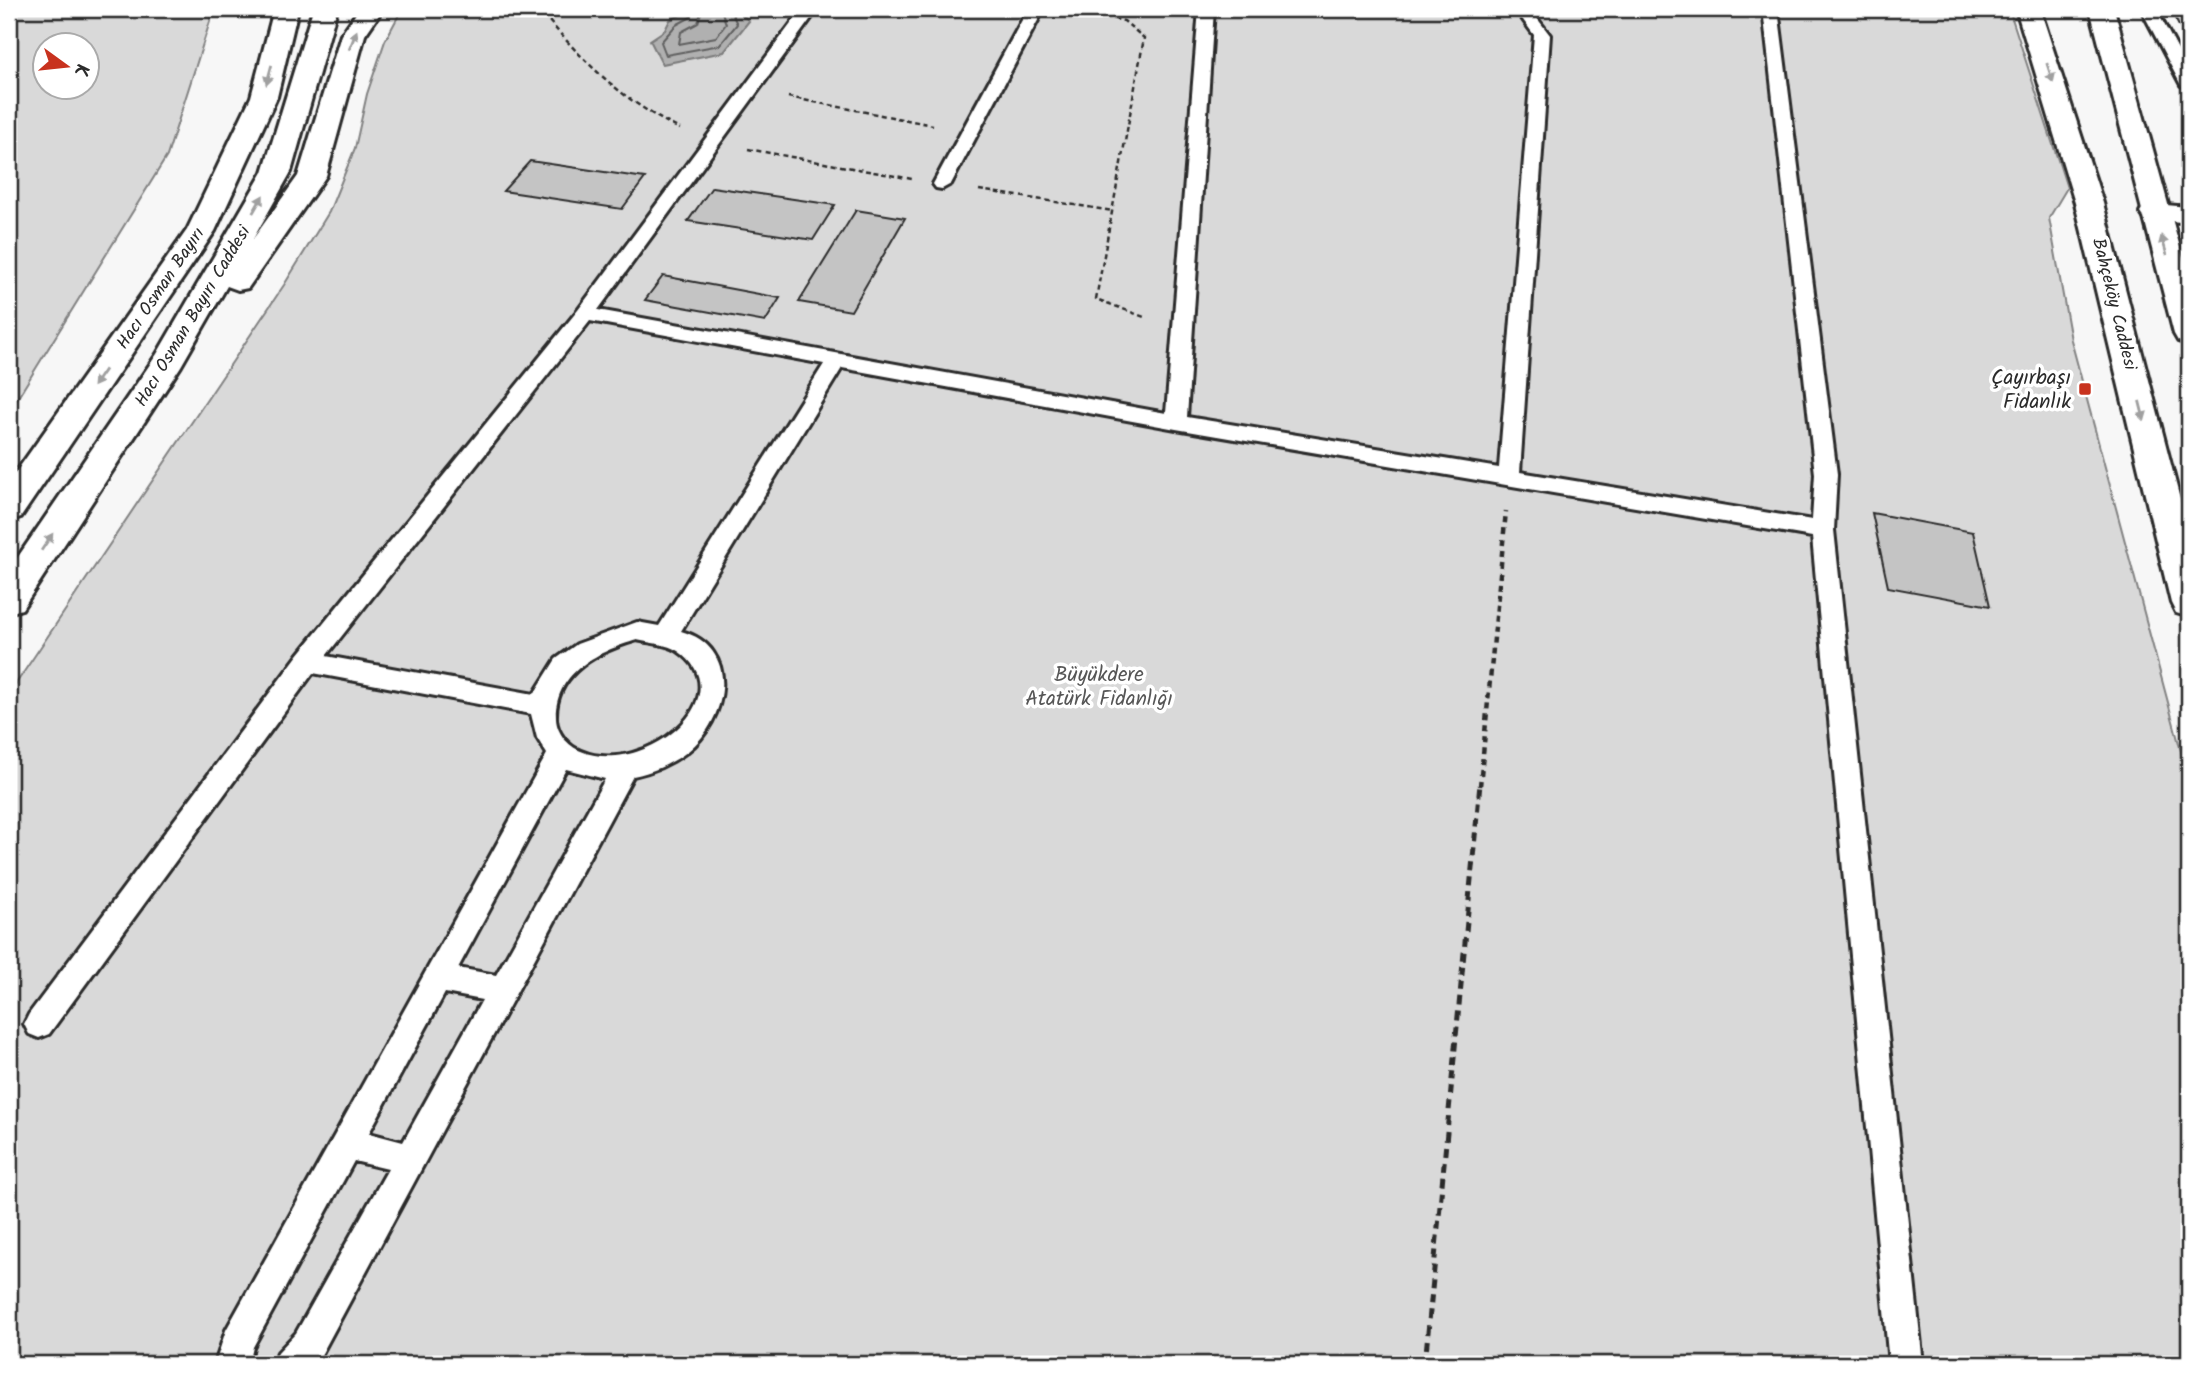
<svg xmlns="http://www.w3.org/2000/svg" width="2198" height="1373" font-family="Kalam,sans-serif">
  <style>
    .green { fill: #d9d9d9; stroke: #828282; stroke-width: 2; fill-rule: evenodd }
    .water { fill: #b0b0b0; stroke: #7b7b7b; stroke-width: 2 }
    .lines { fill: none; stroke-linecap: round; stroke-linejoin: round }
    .shore { stroke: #606060; stroke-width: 2 }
    .building { fill: #c4c4c4; stroke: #2b2b2b; stroke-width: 2 }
    .lane-casing { stroke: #2b2b2b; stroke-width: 6 }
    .street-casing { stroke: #2b2b2b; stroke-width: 6 }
    .primary-casing { stroke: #2b2b2b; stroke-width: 6 }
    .path-far2 { stroke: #2b2b2b; stroke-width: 2.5; stroke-dasharray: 5 3.5; stroke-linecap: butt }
    .path-far1 { stroke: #2b2b2b; stroke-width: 4.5; stroke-dasharray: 6 5; stroke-linecap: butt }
    .path { stroke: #2b2b2b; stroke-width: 5; stroke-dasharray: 9 6; stroke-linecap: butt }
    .lane { fill: #fff; fill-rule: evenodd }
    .street { fill: #fff; fill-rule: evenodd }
    .primary { fill: #fff; fill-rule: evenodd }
    .oneway { fill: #a0a0a0 }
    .poi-dot { fill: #c8321e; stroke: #fff; stroke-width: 2.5 }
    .labels { text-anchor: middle; stroke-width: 7; stroke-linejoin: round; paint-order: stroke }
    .far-street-label { font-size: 18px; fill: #2b2b2b; stroke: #fff }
    .poi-label { font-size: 21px; fill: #2b2b2b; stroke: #fff; text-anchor: end }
    .park-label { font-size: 21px; fill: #565656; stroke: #fff }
  </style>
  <rect width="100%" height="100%" fill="#f7f7f7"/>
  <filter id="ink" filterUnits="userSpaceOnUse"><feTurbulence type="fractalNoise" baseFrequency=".0143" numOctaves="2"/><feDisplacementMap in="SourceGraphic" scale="14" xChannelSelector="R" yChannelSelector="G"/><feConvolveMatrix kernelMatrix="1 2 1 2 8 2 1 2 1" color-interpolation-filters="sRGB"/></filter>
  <g filter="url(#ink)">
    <!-- green -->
    <path class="green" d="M9 9H214L167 156 9 412ZM46 46H88V88H46Z
      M402 9H2009L2067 188 2049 218 2071 340 2189 781V1364H9V694L284 285 329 212 355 148 367 94 385 41Z"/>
    <!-- water -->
    <path class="water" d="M693 9H736L749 21 724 52 662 64 650 40 665 30 670 20Z"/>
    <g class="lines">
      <!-- shore -->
      <path class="shore" d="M694 9 691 17 676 25 661 42 666 55 720 45 737 24 730 9
        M702 9 698 23 681 32 679 44 716 37 726 24 721 9"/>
    </g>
    <!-- building -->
    <path class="building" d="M2170 9H2189V45Z
      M530 161 645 178 622 209 503 191Z
      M712 187 835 205 813 240 688 221Z
      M856 210 905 218 851 311 799 302Z
      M663 276 780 298 765 322 645 300Z
      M1872 513 1973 532 1990 606 1888 587Z"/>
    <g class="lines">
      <!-- lane casing -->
      <g class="lane-casing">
        <path id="lane" d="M802 9H818L598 310 1166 413 1199 9H1214L1187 417 1499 468 1534 35 1515 9H1530L1550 35 1520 472 1812 520 1815 474 1763 9H1778L1837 474 1834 530 1923 1364H1889L1812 537 1176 429 842 368 681 631C742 648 728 720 687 752 671 764 653 772 633 776L320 1357 313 1364H273L278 1352 296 1333 388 1169 354 1161 253 1347 249 1364H215L226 1330 547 754 537 738 531 714 313 673 49 1034 39 1038 29 1034 24 1024 29 1014 298 655 578 310ZM590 321 824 364 659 626 637 622 577 644 556 659 534 694 326 656ZM637 640C649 643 668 644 678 651 744 696 644 778 581 751 568 746 557 733 556 719 554 672 599 651 637 640ZM566 769 605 779 496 975 458 968ZM445 993 482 1000 403 1142 369 1133Z
          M1028 9H1044L951 184 942 189 936 188 933 184Z
          M2141 9H2156L2189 71V90L2181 85Z"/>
      </g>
      <!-- street casing -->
      <g class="street-casing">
        <path id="street" d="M2154 204 2189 207V223L2144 218 2140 212 2144 206Z"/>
      </g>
      <!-- primary casing -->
      <g class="primary-casing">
        <path id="primary" d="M274 9H298L277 97 215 231 21 517 9 521V482L187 230 251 97Z
          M313 9H337L291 172 253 239 298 176 341 35 359 9H383L365 35 326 176 248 288 238 290 227 286 181 366 22 609 9 613V570L157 354 263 172Z
          M2016 9H2040L2103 203 2189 534V617L2176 613 2171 603 2075 203Z
          M2090 9H2114L2189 280V344L2178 341 2174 334Z"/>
      </g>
      <!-- path-far2 -->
      <path class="path-far2" d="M559 9 549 17V21C588 66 626 103 680 129
        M1072 9 1124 21 1144 38 1096 299 1147 318
        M788 97 933 125
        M748 149 912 179
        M979 190 1113 211"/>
      <!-- path-far1 -->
      <path class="path-far1" d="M1480 786 1506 511"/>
      <!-- path -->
      <path class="path" d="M1425 1364 1480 784"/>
      <!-- lane -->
      <use href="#lane" class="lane"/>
      <!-- street -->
      <use href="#street" class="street"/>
      <!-- primary -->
      <use href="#primary" class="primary"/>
    </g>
    <!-- one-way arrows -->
    <defs><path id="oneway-solid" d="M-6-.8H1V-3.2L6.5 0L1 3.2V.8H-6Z" transform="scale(1.75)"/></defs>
    <g class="oneway">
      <use href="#oneway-solid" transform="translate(353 40) rotate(-68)"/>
      <use href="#oneway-solid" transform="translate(2050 73) rotate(72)"/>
      <use href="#oneway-solid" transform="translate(269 75) rotate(105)"/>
      <use href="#oneway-solid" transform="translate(258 204) rotate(-60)"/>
      <use href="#oneway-solid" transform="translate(2164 245) rotate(-106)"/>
      <use href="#oneway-solid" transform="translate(99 378) rotate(125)"/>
      <use href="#oneway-solid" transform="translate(2142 411) rotate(76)"/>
      <use href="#oneway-solid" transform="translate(47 542) rotate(-56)"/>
    </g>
  </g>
  <!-- markers -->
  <rect class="poi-dot" x="2078" y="382" width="14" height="14" rx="3.5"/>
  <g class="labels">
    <!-- far-street labels -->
    <g class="far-street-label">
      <text transform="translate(160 288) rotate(-56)" y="6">Hacı Osman Bayırı</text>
      <text transform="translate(2115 304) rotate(76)" y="6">Bahçeköy Caddesi</text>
      <text transform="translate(192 316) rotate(-59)" y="6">Hacı Osman Bayırı Caddesi</text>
    </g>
    <!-- poi labels -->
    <g class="poi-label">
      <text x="2071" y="384">Çayırbaşı<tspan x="2071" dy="24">Fidanlık</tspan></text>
    </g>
    <!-- park labels -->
    <g class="park-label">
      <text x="1099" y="681">Büyükdere<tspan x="1099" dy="24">Atatürk Fidanlığı</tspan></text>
    </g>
  </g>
  <!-- margin -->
  <rect width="2198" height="1373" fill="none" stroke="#fff" stroke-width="35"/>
  <rect x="18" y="18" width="2163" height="1338" fill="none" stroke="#2b2b2b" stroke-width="2.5" filter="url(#ink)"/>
  <!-- north arrow -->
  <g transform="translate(66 66) rotate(105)"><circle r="33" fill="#ffffff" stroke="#aaaaaa" stroke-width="2"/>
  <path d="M0-5L12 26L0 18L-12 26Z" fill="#c8321e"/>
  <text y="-10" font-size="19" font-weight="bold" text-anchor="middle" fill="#2b2b2b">K</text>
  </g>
</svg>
